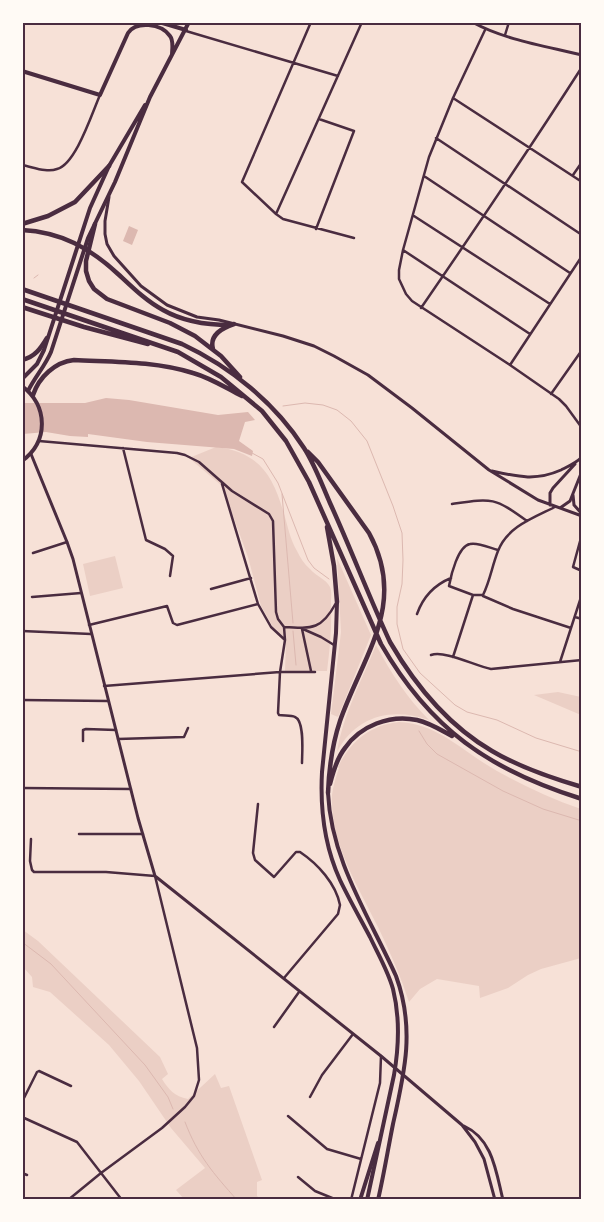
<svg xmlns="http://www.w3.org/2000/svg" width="604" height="1222" font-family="Georgia,serif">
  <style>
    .green { fill: #ebcfc5 }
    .water { fill: #dcb8b0 }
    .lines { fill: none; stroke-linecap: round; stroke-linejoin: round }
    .stream { stroke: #dcb8b0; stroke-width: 1 }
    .minor { stroke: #4a2c40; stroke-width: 2.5 }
    .tertiary { stroke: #4a2c40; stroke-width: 3 }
    .secondary { stroke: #4a2c40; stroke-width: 4 }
    .primary { stroke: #4a2c40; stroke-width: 4 }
    .trunk { stroke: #4a2c40; stroke-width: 4.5 }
    .motorway { stroke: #4a2c40; stroke-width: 4.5 }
    .neatline { fill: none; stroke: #4a2c40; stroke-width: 2 }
  </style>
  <rect width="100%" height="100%" fill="#f7e1d7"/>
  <!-- green -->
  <path class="green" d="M216 447C259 452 273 475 284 514 288 527 290 539 297 551 300 557 304 564 310 569 316 576 326 579 330 587 332 591 331 598 331 602 332 626 330 648 327 671H285L286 642 273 627 261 606 248 557 222 486 189 458Z
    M115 556 123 588 90 596 83 564Z
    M337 558 371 635 338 717 331 714 341 632Z
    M376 645C391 673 407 698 429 720 391 707 356 716 337 752 343 715 362 680 376 645Z
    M558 692 581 697V715L534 695Z
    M399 722C439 724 463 752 497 771 524 786 552 799 581 809V958L541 969 528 975 508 988 480 998 479 986 437 979 420 989 409 1002C401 977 390 952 378 927 358 886 330 843 332 795 333 786 336 777 339 768L338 767C351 741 370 725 399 722Z
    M23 930 38 941 160 1057 168 1074 162 1079C169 1090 174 1096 188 1099L215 1074 221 1088 229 1086 262 1180 257 1182V1196L260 1199H184L176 1190 205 1168 171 1128 139 1081 109 1045 50 992 33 987 32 977 23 967Z"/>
  <!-- water -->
  <path class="water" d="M129 226 138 230 132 245 123 241Z
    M106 398 129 400 218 415 248 412 255 420 245 422 239 441 253 451 252 456 234 449 147 442 88 434V437L70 436 46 432 23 434V403H85Z"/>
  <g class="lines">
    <!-- stream -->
    <path class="stream" d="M34 278 38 275
      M283 406 305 403 323 405 337 410 351 421 367 441 393 506 402 533 403 560 402 584 397 607V624L403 649 420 673 455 705 467 712 497 720 536 738 582 752
      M252 453 263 459 278 483 308 560 314 568 329 579
      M282 494 293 623
      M293 631 296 665
      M419 731 427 744 437 754 503 791 543 809 582 821
      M22 942 51 964 145 1065 168 1097 173 1109
      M185 1122C198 1156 213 1173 237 1200"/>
    <!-- minor -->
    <path class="minor" d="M311 22 242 182 276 214 283 219 354 238
      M485 30 453 98 429 157 403 250 399 270V279L406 294 412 301 510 365 559 399 566 406 582 428
      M186 31 338 76
      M505 35 509 22
      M453 98 582 182
      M436 138 582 235
      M22 165C33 167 47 173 57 169 76 164 92 113 100 95
      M573 175 582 162
      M424 176 570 273
      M276 214 362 22
      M414 216 550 304
      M316 229 354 131 319 119
      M403 250 530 334
      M421 308C476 228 530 148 582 67
      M510 365 582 256
      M551 394 582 350
      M39 441 177 453 185 455 199 462 232 491 269 514 273 521 276 612 278 619 284 627C313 629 322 629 336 603
      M123 448 146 540 165 549 173 556 170 576
      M222 484 258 604 271 627 285 640
      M452 504C492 498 494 497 527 521
      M582 534 573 567 582 571
      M33 553 67 542
      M211 589 251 578
      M473 595 449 586C451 575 458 546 470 544 478 542 490 548 498 550
      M483 596 513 609 571 628
      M32 597 81 593
      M417 614C423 597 434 585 451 578
      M575 617 582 619
      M89 625 167 606 173 623 177 625 258 604
      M284 627 285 640 280 672 278 713 279 715C284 716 291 715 295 717 305 721 302 753 302 763
      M302 629 311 671
      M303 629 321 637 334 645
      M22 631 91 634
      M431 655C445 650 475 666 491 669L582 660
      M453 657 473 595H483C490 581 492 566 498 551 507 527 533 518 555 507
      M560 662 582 594
      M104 686 280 672H315
      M22 700 108 701
      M118 739 184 737 188 728
      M83 741V730L86 729 116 730
      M22 788 131 789
      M258 804 253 853 255 860 274 877 296 852H300C318 864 336 884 340 905L338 914 284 978
      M79 834H143
      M31 839 30 861 32 870 34 872H106L155 876 197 1048 199 1080 194 1096 185 1107 162 1128 101 1173 68 1200
      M274 1027 299 992
      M310 1097 322 1075 353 1034
      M22 1102 37 1072 39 1071 71 1086
      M288 1116 327 1149 361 1159
      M22 1117 77 1142 122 1200
      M22 1173 27 1175
      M298 1177 315 1191 337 1200
      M351 1200 380 1083 381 1056"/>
    <!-- tertiary -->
    <path class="tertiary" d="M472 22C505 40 545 46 582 55
      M109 197 105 221V234L107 244 114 256 141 286 167 305 197 317 219 320 283 336 314 346 334 356 368 375 412 408 489 470 538 500 582 516
      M31 454 67 542 73 559 138 818 155 876 381 1056 462 1125 475 1142 484 1159 495 1200
      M492 471C519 477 536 481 561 470 569 466 576 463 582 457
      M573 495 574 505 582 514
      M550 505V493L553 488 575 464
      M560 508 570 501 582 471
      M464 1126C493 1139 496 1172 503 1200"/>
    <!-- secondary -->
    <path class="secondary" d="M159 22 186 30
      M22 71 100 95 128 33C136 21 161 23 170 36 174 41 172 49 172 55
      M22 379 37 364 44 350 90 208 109 166 145 105
      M22 386C48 406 49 441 22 461
      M28 391C35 377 45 366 51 352L88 238 115 182 150 97 189 22
      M360 1200 378 1143"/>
    <!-- primary -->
    <path class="primary" d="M337 602 336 633 322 772C320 809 324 845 340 880 349 899 360 918 370 937 378 954 388 971 393 989 400 1017 399 1046 394 1075L367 1200
      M328 793C331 860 369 916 396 976 415 1028 405 1071 393 1124 388 1149 384 1174 378 1200"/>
    <!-- trunk -->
    <path class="trunk" d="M22 224 48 216 75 202 109 166
      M22 230C61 232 90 248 118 274 132 287 146 301 163 310 184 322 207 325 230 325"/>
    <!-- motorway -->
    <path class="motorway" d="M95 224 86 261V271L89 281 94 289 107 299 170 323 195 336 221 356 240 377
      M22 289 182 344C231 367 275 403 304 448 315 465 322 485 330 503 351 549 369 597 390 642 415 685 449 726 492 751 519 767 551 778 582 787
      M22 299 178 352 221 377 262 411 286 441 309 482 381 644C430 729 489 770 582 799
      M22 307 84 327 148 344
      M213 349C209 335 222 328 234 324
      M22 360C35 357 41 348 47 338
      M33 395C39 377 55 362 74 360 114 362 155 361 193 373 211 378 226 388 242 396
      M308 452 318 462 369 533C408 604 363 655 340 721 332 745 329 768 328 793
      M327 527 334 566 337 602
      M330 784C333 772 337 758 345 748 360 726 390 714 417 720 430 723 441 730 452 736"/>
  </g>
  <!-- border -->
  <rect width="604" height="1222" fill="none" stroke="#fffaf5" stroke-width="48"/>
  <rect x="24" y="24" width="556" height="1174" class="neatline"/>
</svg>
